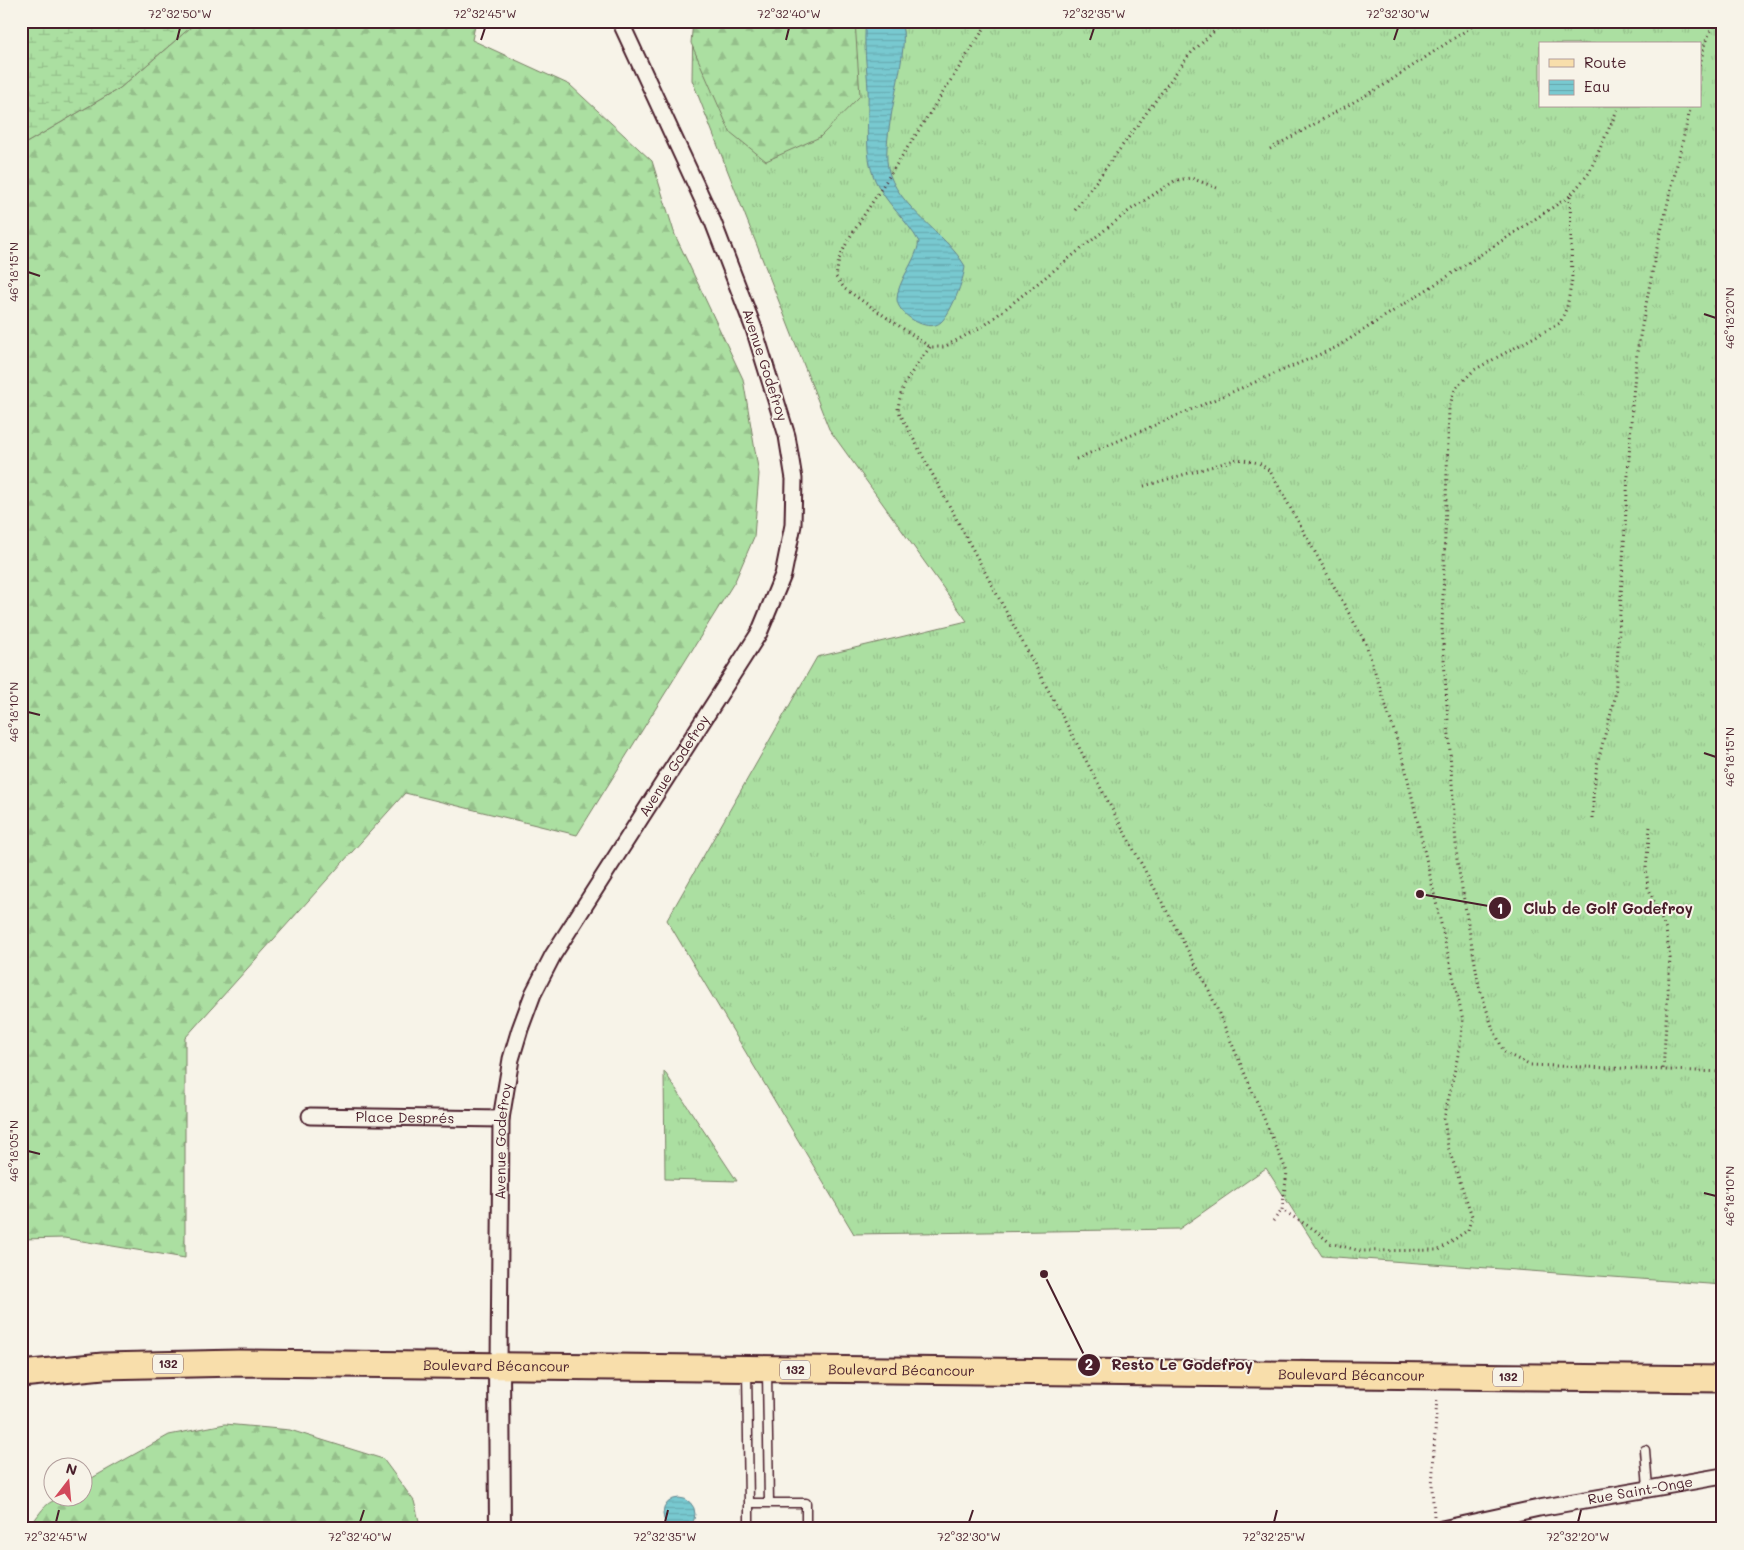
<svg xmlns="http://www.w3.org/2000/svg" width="1744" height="1550" font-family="Mali,sans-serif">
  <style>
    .grass { fill: url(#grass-tufts); stroke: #7a7f66; fill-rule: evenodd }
    .forest { fill: url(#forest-firs); stroke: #7a7f66 }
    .wetland { fill: url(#wetland-marsh); stroke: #7a7f66 }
    .water { fill: url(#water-rules); stroke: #66858e }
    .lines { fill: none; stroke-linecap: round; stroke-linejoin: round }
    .service-casing { stroke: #4a1f2b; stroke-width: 11 }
    .minor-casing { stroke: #4a1f2b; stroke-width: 19 }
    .tertiary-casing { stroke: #4a1f2b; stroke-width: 24 }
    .primary-casing { stroke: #4a1f2b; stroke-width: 29 }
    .path { stroke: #4a1f2b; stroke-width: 3; stroke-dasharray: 1 4; stroke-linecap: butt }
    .service { stroke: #f7f3e8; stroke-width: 8 }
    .minor { stroke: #f7f3e8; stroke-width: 15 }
    .tertiary { stroke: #f7f3e8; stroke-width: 20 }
    .primary { stroke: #f8deab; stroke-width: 25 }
    .ticks { fill: none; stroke: #4a1f2b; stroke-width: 2 }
    .labels { text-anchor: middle; stroke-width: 4; stroke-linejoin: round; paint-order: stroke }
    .shield { fill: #f7f3e8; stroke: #7e5f64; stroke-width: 1 }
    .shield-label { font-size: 12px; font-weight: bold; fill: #4a1f2b }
    .street-label { font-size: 14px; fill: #4a1f2b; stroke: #f7f3e8 }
    .leader { fill: none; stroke: #4a1f2b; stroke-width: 2 }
    .callout-dot { fill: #4a1f2b; stroke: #f7f3e8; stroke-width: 2 }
    .mark-label { font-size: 15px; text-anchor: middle; font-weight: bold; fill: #fff }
    .callout-label { font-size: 15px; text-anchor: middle; font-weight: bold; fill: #4a1f2b; stroke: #f7f3e8; stroke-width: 4; stroke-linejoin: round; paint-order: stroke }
    .neatline { fill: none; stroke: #4a1f2b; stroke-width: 2 }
    .ticks-label { font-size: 12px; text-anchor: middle; fill: #4a1f2b }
  </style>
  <defs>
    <pattern id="grass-tufts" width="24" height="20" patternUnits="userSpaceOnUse" patternTransform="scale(1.25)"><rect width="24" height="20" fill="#abdfa1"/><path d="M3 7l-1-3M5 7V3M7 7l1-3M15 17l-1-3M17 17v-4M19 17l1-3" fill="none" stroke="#95bf8b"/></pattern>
    <pattern id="forest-firs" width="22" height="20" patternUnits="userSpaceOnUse" patternTransform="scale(1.25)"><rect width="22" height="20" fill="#abdfa1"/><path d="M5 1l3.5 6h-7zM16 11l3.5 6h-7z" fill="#95bf8b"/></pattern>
    <pattern id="wetland-marsh" width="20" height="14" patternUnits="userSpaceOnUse" patternTransform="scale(1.25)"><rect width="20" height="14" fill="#abdfa1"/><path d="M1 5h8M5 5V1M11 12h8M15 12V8" fill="none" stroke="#95bf8b"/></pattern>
    <pattern id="water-rules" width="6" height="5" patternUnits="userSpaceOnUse" patternTransform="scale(1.25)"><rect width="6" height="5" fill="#78c9d0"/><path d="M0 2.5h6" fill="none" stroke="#69acb3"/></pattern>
  </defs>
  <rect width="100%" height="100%" fill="#f7f3e8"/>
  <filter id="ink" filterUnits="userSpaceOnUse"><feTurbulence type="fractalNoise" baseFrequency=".02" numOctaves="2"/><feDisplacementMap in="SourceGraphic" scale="10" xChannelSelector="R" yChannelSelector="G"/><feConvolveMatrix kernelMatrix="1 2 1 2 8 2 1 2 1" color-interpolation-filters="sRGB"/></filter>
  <g filter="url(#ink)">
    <!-- grass -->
    <path class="grass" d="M693 21H1723V1285L1322 1256 1266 1168 1179 1229 854 1234 667 920 817 657 967 621 829 429 692 80ZM1540 44H1700V106H1540Z
      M664 1071 737 1181 665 1179Z"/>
    <!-- forest -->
    <path class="forest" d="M198 21H476L472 40 570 85 652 161 675 235 743 379 759 474 754 537 735 581 577 835 405 793 185 1038V1258L64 1238 21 1239V146L120 88Z
      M693 21H855L860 96 820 137 766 161 730 132 691 43Z
      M225 1424 290 1430 383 1459 414 1501 421 1529H28C49 1501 46 1498 82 1498L83 1483 169 1435Z"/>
    <!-- wetland -->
    <path class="wetland" d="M21 21H198L120 88 21 146Z"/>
    <!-- water -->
    <path class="water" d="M866 21H900C914 43 880 131 888 168 896 206 946 233 965 266 964 280 951 313 941 322 928 334 897 314 897 299 897 282 916 261 919 242 907 220 886 204 875 180 863 153 869 118 868 90 867 67 863 44 866 21Z
      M663 1514a16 16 0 1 1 32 0a16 16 0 1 1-32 0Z"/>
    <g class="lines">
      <!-- service casing -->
      <g class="service-casing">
        <path id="service" d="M747 1371 749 1503
          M767 1373 769 1503
          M1645 1450 1648 1488
          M749 1529V1503H806V1529"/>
      </g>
      <!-- minor casing -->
      <g class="minor-casing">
        <g id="minor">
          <path id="s1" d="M310 1116 501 1119"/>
          <path id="s2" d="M499 1367 501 1119 511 1059 520 1029 533 994 553 955 759 633 783 575 793 525 794 479 787 436 754 329 713 222 620 21"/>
          <path id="s3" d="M1442 1529 1539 1508 1723 1476"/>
        </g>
      </g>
      <!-- tertiary casing -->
      <g class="tertiary-casing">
        <path id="tertiary" d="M499 1367 500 1529"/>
      </g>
      <!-- primary casing -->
      <g class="primary-casing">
        <g id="primary">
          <path id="s4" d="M21 1374 103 1366 238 1363 1723 1379"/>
        </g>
      </g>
      <!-- path -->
      <path class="path" d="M989 21 848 240 839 259 836 277 845 289 930 347H944L985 325 1130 210 1176 180 1191 178 1217 188
        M1700 65 1705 43 1715 21
        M1270 149 1384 85 1480 21
        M1570 196 1572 280 1567 307 1560 323 1474 370 1455 389 1449 408 1442 628 1457 860 1479 986 1492 1026 1504 1052 1529 1065 1723 1072
        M1075 210 1189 55 1225 21
        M930 347C915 368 900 384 898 410L1208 988 1287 1172 1282 1210 1315 1230 1330 1243 1361 1251 1439 1250 1468 1230 1472 1216 1448 1147 1444 1119 1460 1046 1463 1020 1404 762 1366 644 1270 471 1259 463 1238 459 1144 486
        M1076 459 1337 347 1459 269 1570 196 1589 173 1619 106
        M1593 818V796L1597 764 1615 698 1632 407 1637 352 1656 252 1691 106
        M1650 827 1646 868 1648 887 1666 930 1670 958 1663 1071
        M1273 1221 1282 1210
        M1434 1516 1432 1488 1437 1397"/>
      <!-- service -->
      <use href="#service" class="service"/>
      <!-- minor -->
      <use href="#minor" class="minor"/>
      <!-- tertiary -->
      <use href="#tertiary" class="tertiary"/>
      <!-- primary -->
      <use href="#primary" class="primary"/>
    </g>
  </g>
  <!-- ticks -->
  <path class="ticks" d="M177 40 180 28M481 40 485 28M786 40 789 28M1090 40 1094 28M1394 40 1398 28M28 272 40 276M1704 314 1716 318M28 712 40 715M1704 753 1716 757M28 1151 40 1154M1704 1193 1716 1196M56 1522 59 1510M360 1522 364 1510M665 1522 668 1510M969 1522 973 1510M1274 1522 1277 1510M1578 1522 1581 1510"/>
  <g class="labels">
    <!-- shield labels -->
    <g class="shield">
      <rect x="153" y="1354.5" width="30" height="19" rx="4"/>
      <rect x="780" y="1360.5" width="30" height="19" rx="4"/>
      <rect x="1493" y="1367.5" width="30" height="19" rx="4"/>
    </g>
    <g class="shield-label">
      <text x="168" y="1368">132</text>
      <text x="795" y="1374">132</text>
      <text x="1508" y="1381">132</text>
    </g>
    <!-- street labels -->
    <g class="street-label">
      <text transform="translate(765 365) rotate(72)" y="5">Avenue Godefroy</text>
      <text dy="5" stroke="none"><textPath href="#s2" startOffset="646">Avenue Godefroy</textPath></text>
      <text dy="5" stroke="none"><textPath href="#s1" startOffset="95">Place Després</textPath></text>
      <text dy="5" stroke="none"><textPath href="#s2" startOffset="226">Avenue Godefroy</textPath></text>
      <text dy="5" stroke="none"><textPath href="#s4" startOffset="476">Boulevard Bécancour</textPath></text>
      <text dy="5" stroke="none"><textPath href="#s4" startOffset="881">Boulevard Bécancour</textPath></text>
      <text dy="5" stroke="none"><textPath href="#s4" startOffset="1331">Boulevard Bécancour</textPath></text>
      <text dy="5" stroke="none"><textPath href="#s3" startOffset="202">Rue Saint-Onge</textPath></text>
    </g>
  </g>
  <!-- callouts -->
  <path class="leader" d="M1420 894L1500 908M1044 1274L1089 1365"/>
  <g class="callout-dot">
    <circle cx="1420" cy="894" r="5"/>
    <circle cx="1044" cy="1274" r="5"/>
    <circle cx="1500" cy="908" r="12"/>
    <circle cx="1089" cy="1365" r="12"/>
  </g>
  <g class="mark-label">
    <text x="1500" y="914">1</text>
    <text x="1089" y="1370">2</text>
  </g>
  <g class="callout-label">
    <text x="1608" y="914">Club de Golf Godefroy</text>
    <text x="1182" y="1370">Resto Le Godefroy</text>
  </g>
  <!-- margin -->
  <rect width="1744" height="1550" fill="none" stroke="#f7f3e8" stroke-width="55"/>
  <!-- legend -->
  <rect x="1539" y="42" width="162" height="65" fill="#f7f3e8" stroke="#b29e9c"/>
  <rect x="1549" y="59" width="25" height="8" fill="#f8deab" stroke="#b29e9c"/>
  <text x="1584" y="68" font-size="15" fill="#4a1f2b">Route</text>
  <rect x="1549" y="80" width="25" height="15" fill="url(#water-rules)" stroke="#b29e9c"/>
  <text x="1584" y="92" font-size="15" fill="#4a1f2b">Eau</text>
  <!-- north arrow -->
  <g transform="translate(68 1482) rotate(16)"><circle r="24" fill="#f7f3e8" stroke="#b29e9c"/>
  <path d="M0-4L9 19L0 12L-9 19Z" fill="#d1495b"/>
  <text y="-8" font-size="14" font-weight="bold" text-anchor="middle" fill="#4a1f2b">N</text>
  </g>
  <rect x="28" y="28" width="1688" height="1494" class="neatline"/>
  <g class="ticks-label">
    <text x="180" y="18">72°32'50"W</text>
    <text x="485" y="18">72°32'45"W</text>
    <text x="789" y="18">72°32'40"W</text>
    <text x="1094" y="18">72°32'35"W</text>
    <text x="1398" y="18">72°32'30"W</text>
    <text transform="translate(14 272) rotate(-90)" y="4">46°18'15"N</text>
    <text transform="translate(1730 318) rotate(-90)" y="4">46°18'20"N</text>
    <text transform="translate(14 712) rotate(-90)" y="4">46°18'10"N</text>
    <text transform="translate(1730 757) rotate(-90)" y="4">46°18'15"N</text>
    <text transform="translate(14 1151) rotate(-90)" y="4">46°18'05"N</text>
    <text transform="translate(1730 1196) rotate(-90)" y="4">46°18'10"N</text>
    <text x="56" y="1541">72°32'45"W</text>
    <text x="360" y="1541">72°32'40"W</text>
    <text x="665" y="1541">72°32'35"W</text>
    <text x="969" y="1541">72°32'30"W</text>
    <text x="1274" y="1541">72°32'25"W</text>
    <text x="1578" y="1541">72°32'20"W</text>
  </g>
</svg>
